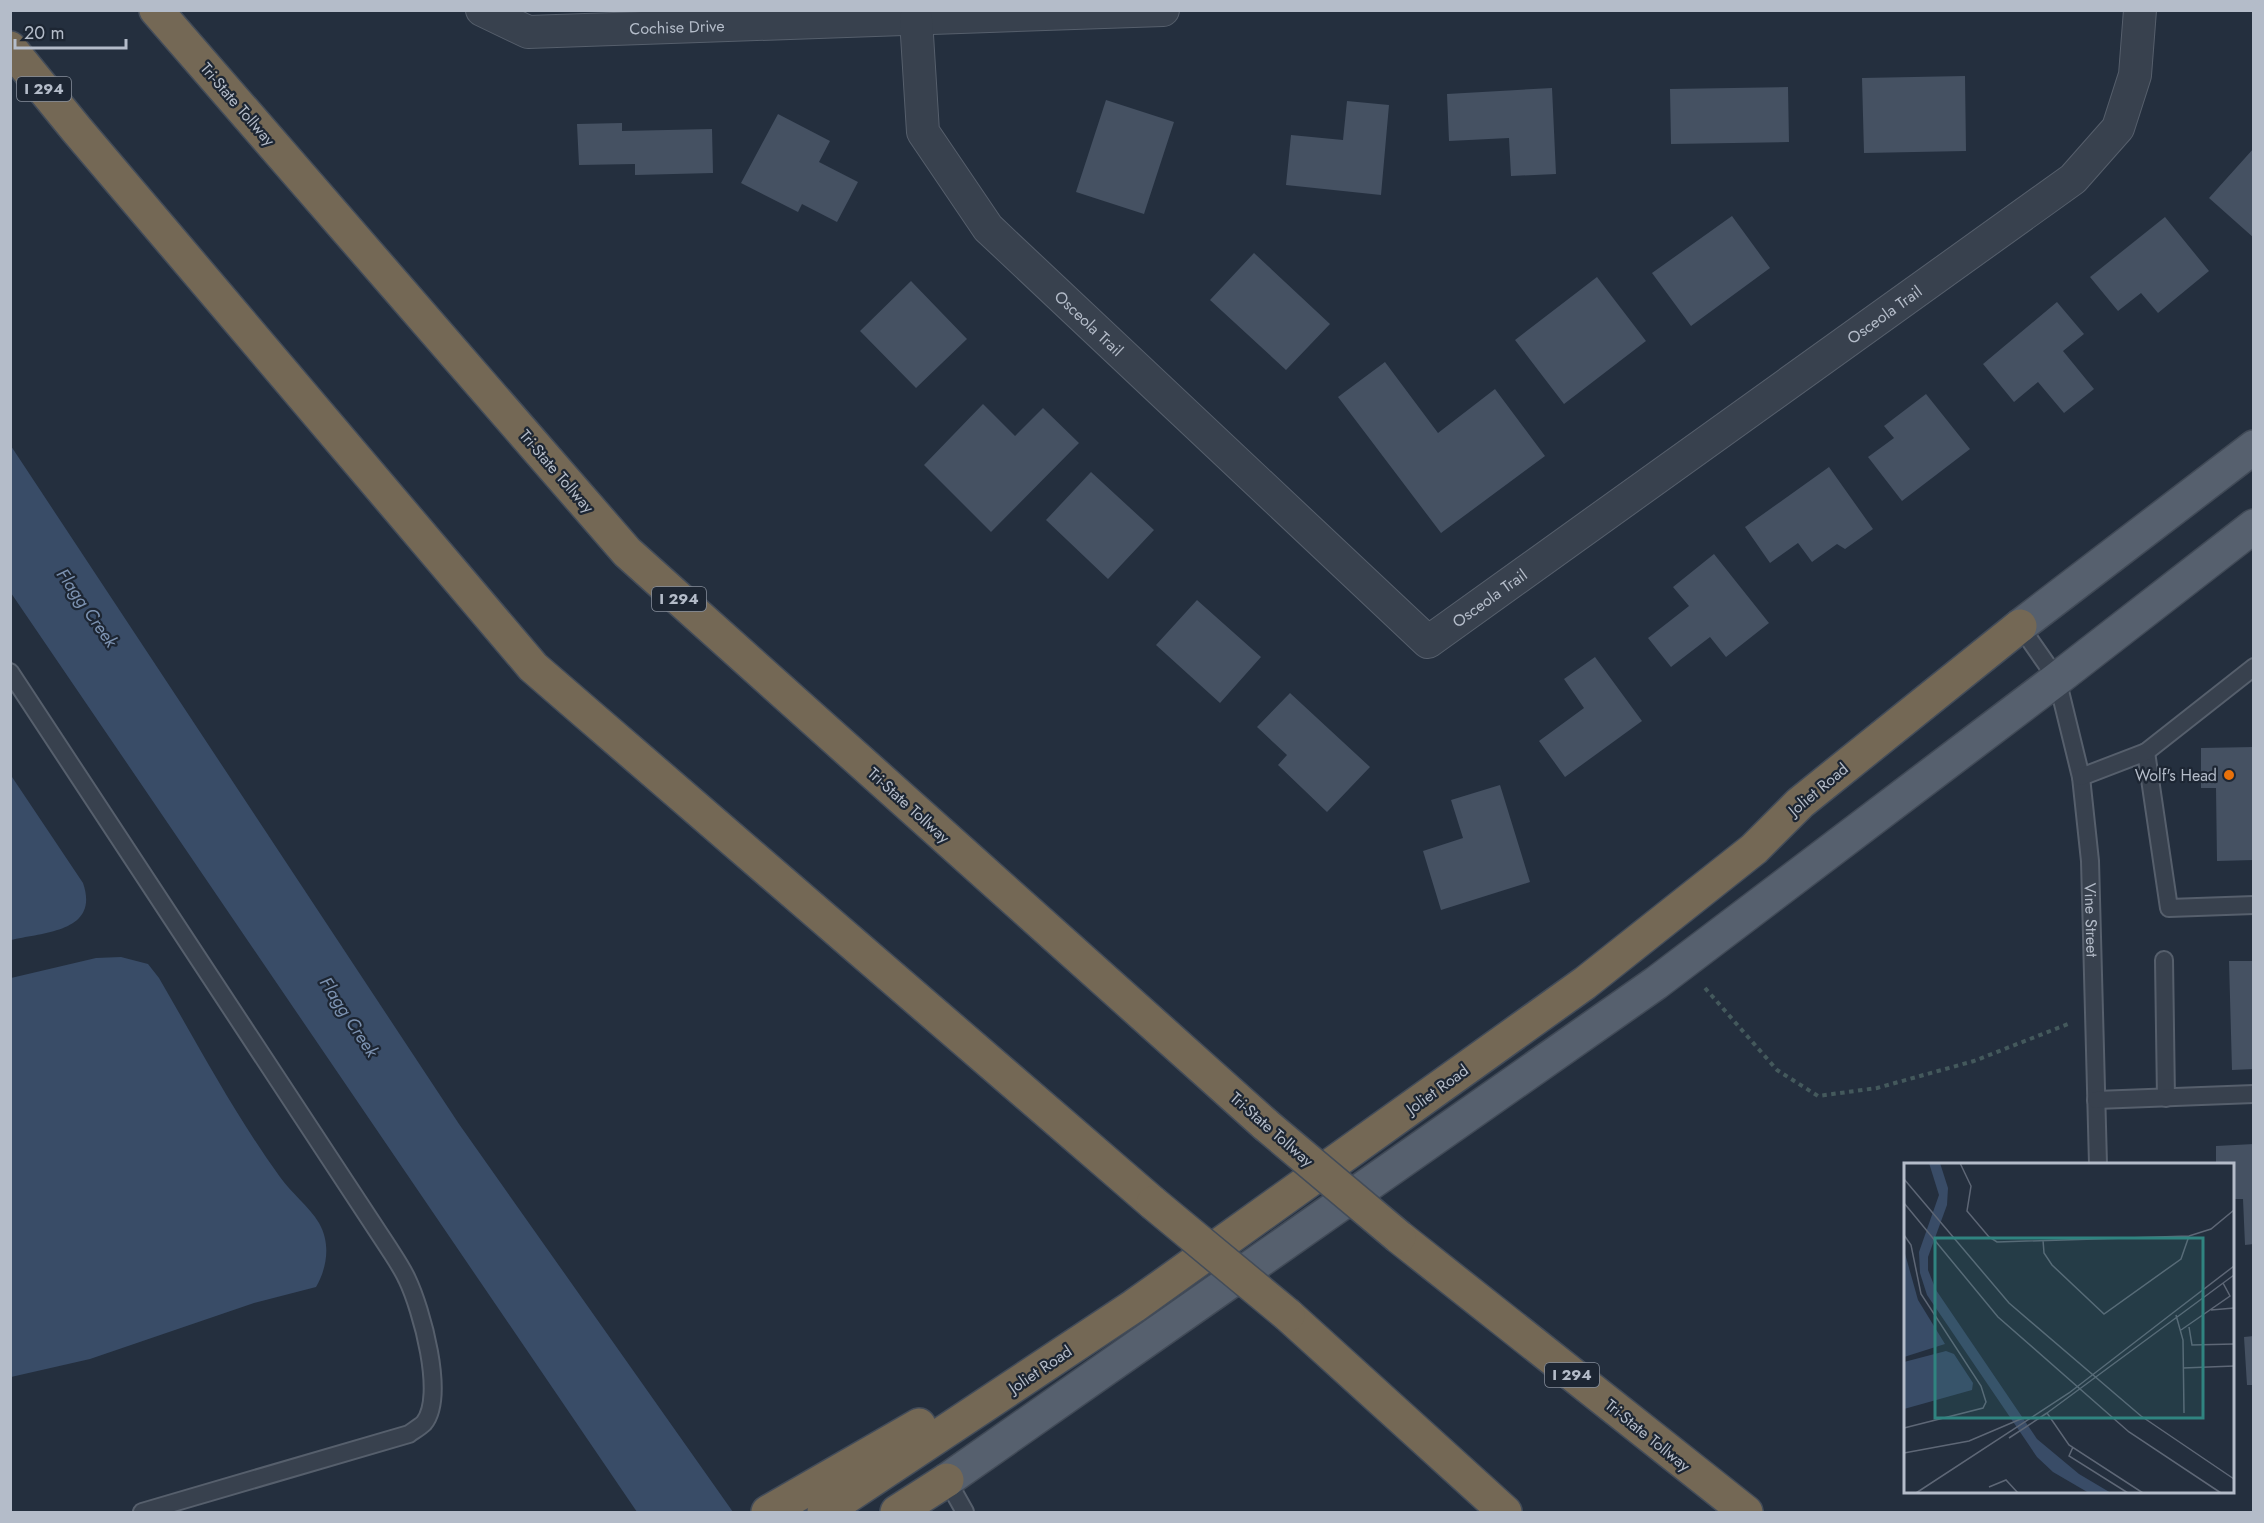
<svg xmlns="http://www.w3.org/2000/svg" width="2264" height="1523" font-family="Jost,sans-serif">
  <style>
    .water { fill: #394c67 }
    .building { fill: #455162 }
    .lines { fill: none; stroke-linecap: round; stroke-linejoin: round }
    .lane-casing { stroke: #565f6c; stroke-width: 20 }
    .street-casing { stroke: #565f6c; stroke-width: 34 }
    .primary-casing { stroke: #414a57; stroke-width: 36 }
    .highway-casing { stroke: #434c59; stroke-width: 36 }
    .path { stroke: #44595c; stroke-width: 4; stroke-dasharray: 4.5 4.5; stroke-linecap: butt }
    .lane { stroke: #38414e; stroke-width: 16 }
    .street { stroke: #38414e; stroke-width: 32 }
    .primary { stroke: #56606e; stroke-width: 33 }
    .highway { stroke: #746855; stroke-width: 33 }
    .highway-bridge-casing { stroke: #434c59; stroke-width: 36; stroke-linecap: butt }
    .highway-bridge { stroke: #746855; stroke-width: 33 }
    .food-dot { fill: #e8710a; stroke: #1d2633; stroke-width: 2 }
    .labels { text-anchor: middle; stroke-width: 4.5; stroke-linejoin: round; paint-order: stroke }
    .shield { fill: #1d2633; stroke: #878f9c; stroke-width: 1.5 }
    .shield-label { font-size: 15px; font-weight: bold; fill: #b4bcc9 }
    .street-label { font-size: 16px; fill: #b4bcc9; stroke: #1d2633 }
    .poi-label { font-size: 16px; fill: #b4bcc9; stroke: #1d2633; text-anchor: end }
    .water-label { font-size: 18px; font-style: italic; fill: #7c92b1; stroke: #1d2633 }
    .inset-road { fill: none; stroke: #5e6776; stroke-width: 1.5 }
    .view { fill: #308480; fill-opacity: 0.15; stroke: #308480; stroke-width: 3 }
    .inset-edge { fill: none; stroke: #b4bcc9; stroke-width: 3 }
  </style>
  <rect width="100%" height="100%" fill="#242f3e"/>
  <!-- water -->
  <path class="water" d="M11 446 459 1124 733 1512H637L11 593Z
    M10 774 83 883C100 932 44 932 11 940Z
    M121 957 148 964 159 978C198 1045 235 1115 280 1177 291 1193 309 1206 319 1223 331 1244 327 1268 316 1287L254 1303 90 1359 11 1377V978L96 958Z"/>
  <!-- building -->
  <path class="building" d="M1965 76 1966 151 1864 153 1862 78Z
    M1788 87 1789 142 1671 144 1670 89Z
    M1552 88 1556 174 1511 176 1509 138 1449 141 1447 94Z
    M1106 100 1174 122 1144 214 1076 192Z
    M1347 101 1389 105 1381 195 1286 185 1291 135 1343 140Z
    M778 114 830 141 819 162 858 182 837 222 802 204 798 212 741 183Z
    M622 123V131L712 129 713 173 635 175V164L579 165 577 124Z
    M2254 148V238L2209 198Z
    M1732 216 1770 268 1691 326 1652 273Z
    M2165 217 2209 271 2158 313 2141 293 2118 311 2090 277Z
    M1254 253 1330 324 1286 370 1210 300Z
    M1597 277 1646 341 1564 404 1515 340Z
    M911 281 967 339 916 388 860 331Z
    M2057 302 2084 334 2063 351 2094 389 2064 413 2038 382 2014 402 1983 364Z
    M1385 362 1438 433 1495 389 1545 456 1441 533 1338 397Z
    M1926 394 1970 449 1902 501 1868 457 1894 438 1884 426Z
    M983 404 1015 436 1043 408 1079 443 991 532 924 465Z
    M1829 467 1873 529 1845 549 1837 544 1812 562 1798 543 1770 563 1745 527Z
    M1091 472 1154 530 1108 579 1046 520Z
    M1714 554 1769 623 1726 657 1710 637 1671 667 1648 638 1689 606 1673 587Z
    M1197 600 1261 657 1220 703 1156 645Z
    M1595 657 1642 721 1565 777 1539 741 1584 708 1564 679Z
    M1290 693 1370 767 1327 812 1278 765 1287 755 1257 727Z
    M2254 747V860L2217 861 2216 788H2201V748Z
    M1500 785 1530 882 1441 910 1423 851 1463 838 1451 800Z
    M2229 961H2254V1069L2232 1070Z
    M2254 1144V1244L2245 1245 2243 1199H2232V1164H2216V1146Z
    M2254 1336V1385H2247L2244 1337Z"/>
  <g class="lines">
    <!-- lane casing -->
    <g class="lane-casing">
      <g id="lane">
        <path id="s1" d="M2020 626 2057 679 2081 777 2090 861 2098 1164"/>
        <path d="M10 672 388 1247C395 1258 402 1268 407 1279 421 1308 446 1396 424 1423 420 1427 413 1431 409 1434L142 1512"/>
        <path d="M2146 752 2169 908 2254 905"/>
        <path d="M2081 777 2146 752 2254 667"/>
        <path d="M2164 960 2166 1098"/>
        <path d="M2096 1100 2254 1094"/>
        <path d="M947 1480 965 1512"/>
      </g>
    </g>
    <!-- street casing -->
    <g class="street-casing">
      <g id="street">
        <path id="s2" d="M482 10 528 32 1163 10"/>
        <path id="s3" d="M916 19 923 132 988 228 1428 642 2073 179 2118 128 2135 75 2140 10"/>
      </g>
    </g>
    <!-- primary casing -->
    <g class="primary-casing">
      <path id="primary" d="M2020 626 2254 447
        M947 1480 1656 983 2057 679 2254 526"/>
    </g>
    <!-- highway casing -->
    <g class="highway-casing">
      <path id="highway" d="M156 10 627 552 1266 1125
        M10 48 77 130 533 667 1153 1203
        M1399 1237 1746 1512
        M1288 1315 1505 1512
        M768 1512 919 1425
        M824 1512 1134 1306 1585 983 1754 849 1800 803 2020 626
        M897 1512 947 1480"/>
    </g>
    <!-- path -->
    <path class="path" d="M1705 988 1777 1070 1818 1096 1877 1088 1974 1061 2068 1024"/>
    <!-- lane -->
    <use href="#lane" class="lane"/>
    <!-- street -->
    <use href="#street" class="street"/>
    <!-- primary -->
    <use href="#primary" class="primary"/>
    <!-- highway -->
    <use href="#highway" class="highway"/>
    <!-- highway-bridge casing -->
    <g class="highway-bridge-casing">
      <path id="highway-bridge" d="M1266 1125 1399 1237
        M1153 1203 1288 1315"/>
    </g>
    <!-- highway-bridge -->
    <use href="#highway-bridge" class="highway-bridge"/>
  </g>
  <!-- markers -->
  <circle class="food-dot" cx="2229" cy="775" r="6"/>
  <g class="labels">
    <!-- shield labels -->
    <g class="shield">
      <rect x="17" y="77" width="54" height="24" rx="4.5"/>
      <rect x="652" y="587" width="54" height="24" rx="4.5"/>
      <rect x="1545" y="1363" width="54" height="24" rx="4.5"/>
    </g>
    <g class="shield-label">
      <text x="44" y="94">I 294</text>
      <text x="679" y="604">I 294</text>
      <text x="1572" y="1380">I 294</text>
    </g>
    <!-- street labels -->
    <g class="street-label">
      <text dy="6" stroke="none"><textPath href="#s2" startOffset="200">Cochise Drive</textPath></text>
      <text transform="translate(238 104) rotate(49)" y="6">Tri-State Tollway</text>
      <text dy="6" stroke="none"><textPath href="#s3" startOffset="1395">Osceola Trail</textPath></text>
      <text dy="6" stroke="none"><textPath href="#s3" startOffset="368">Osceola Trail</textPath></text>
      <text transform="translate(557 471) rotate(49)" y="6">Tri-State Tollway</text>
      <text dy="6" stroke="none"><textPath href="#s3" startOffset="909">Osceola Trail</textPath></text>
      <text transform="translate(1818 789) rotate(-40)" y="6">Joliet Road</text>
      <text transform="translate(909 805) rotate(42)" y="6">Tri-State Tollway</text>
      <text dy="6" stroke="none"><textPath href="#s1" startOffset="309">Vine Street</textPath></text>
      <text transform="translate(1437 1089) rotate(-36)" y="6">Joliet Road</text>
      <text transform="translate(1272 1129) rotate(41)" y="6">Tri-State Tollway</text>
      <text transform="translate(1040 1369) rotate(-34)" y="6">Joliet Road</text>
      <text transform="translate(1648 1435) rotate(39)" y="6">Tri-State Tollway</text>
    </g>
    <!-- poi labels -->
    <g class="poi-label">
      <text x="2217" y="781">Wolf's Head</text>
    </g>
    <!-- water labels -->
    <g class="water-label">
      <text transform="translate(87 608) rotate(55)" y="6">Flagg Creek</text>
      <text transform="translate(349 1017) rotate(57)" y="6">Flagg Creek</text>
    </g>
  </g>
  <!-- overview -->
  <g transform="translate(1904 1163)">
    <rect width="330" height="330" fill="#242f3e"/>
    <path d="M25 0H36L44 25 43 42 24 94V107L32 127 133 276 175 311 207 330H185L149 309 133 294 23 132 16 110 15 89 35 32ZM0 87 14 137 41 181 0 194ZM42 188 50 191 69 220 68 227 0 246V199Z" fill="#394c67"/>
    <path class="inset-road" d="M56 0 67 23 63 48 85 74 93 79 285 73 307 66 330 47M0 16 105 140 237 253 330 316M0 40 94 154 225 269 317 330M0 72 7 82 17 131 77 223 82 239 79 245 0 265M139 77 140 90 148 102 200 151 277 96 285 73M307 147 330 145M270 149 330 103M272 152 279 177 280 250M285 164 288 182 330 181M277 167 326 133 319 120M279 205 330 203M143 250 165 282 239 330M143 250 330 112M105 275 143 250M169 284 165 293 224 330M0 290 65 278 119 255M85 324 102 317 114 330M12 330 165 230 270 149"/>
    <path class="view" d="M31 75H299V255H31Z"/>
    <rect width="330" height="330" class="inset-edge"/>
  </g>
  <!-- border -->
  <rect width="2264" height="1523" fill="none" stroke="#b4bcc9" stroke-width="24"/>
  <!-- scale -->
  <path d="M15 39v9h111v-9" fill="none" stroke="#b4bcc9" stroke-width="3"/>
  <text x="24" y="39" font-size="18" fill="#b4bcc9" stroke="#1d2633" stroke-width="4.5" paint-order="stroke">20 m</text>
</svg>
